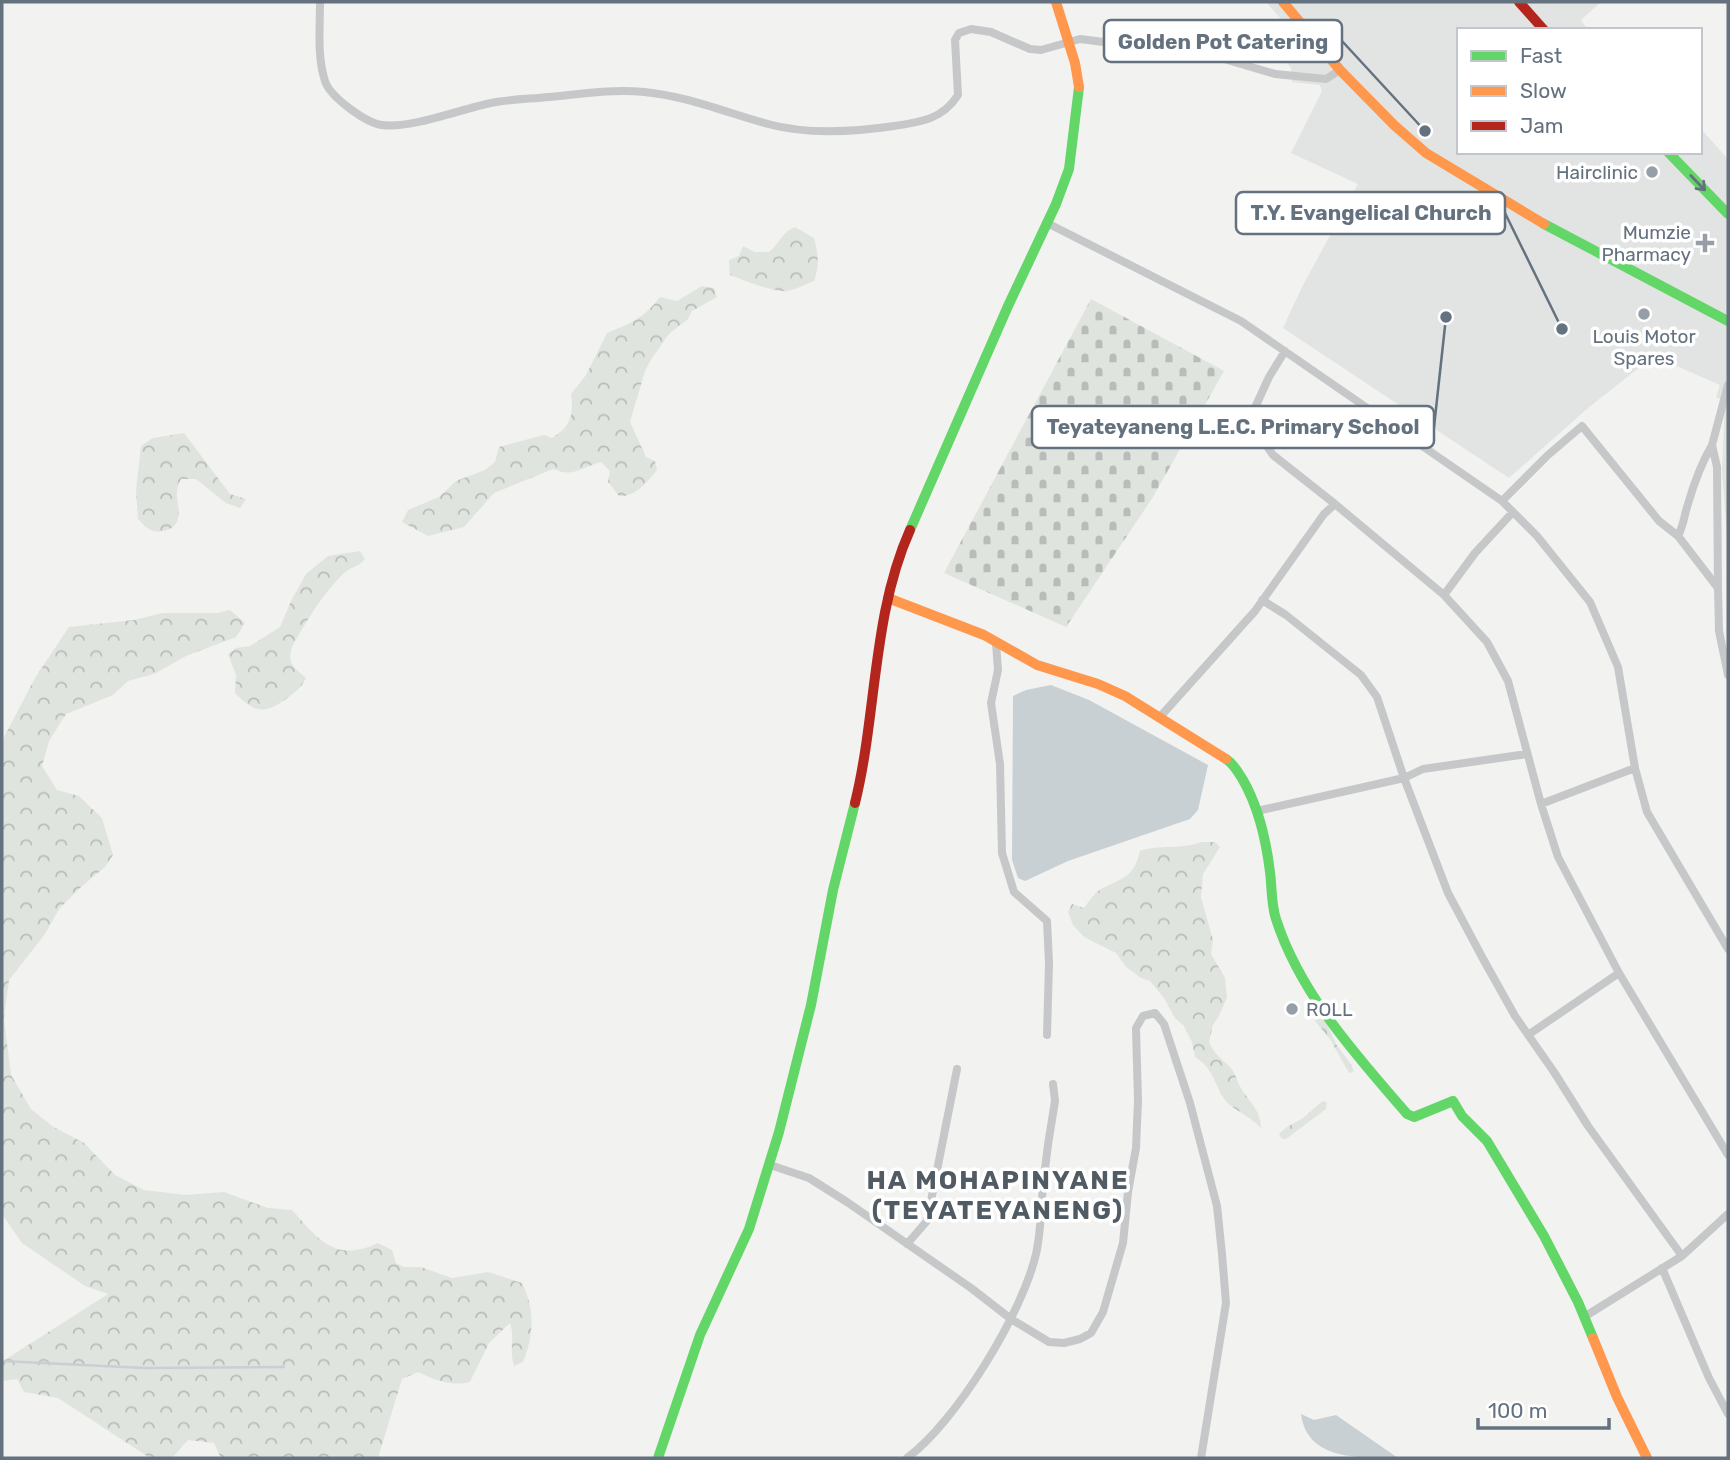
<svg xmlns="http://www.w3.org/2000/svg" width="1730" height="1460" font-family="Rubik,sans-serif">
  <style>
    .built { fill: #e2e4e3 }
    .green { fill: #e0e4de }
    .forest { fill: url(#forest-crowns) }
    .cemetery { fill: url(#cemetery-stones) }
    .water { fill: #c8d0d3 }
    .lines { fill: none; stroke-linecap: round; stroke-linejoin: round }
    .stream { stroke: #c8d0d3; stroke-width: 2.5 }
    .street { stroke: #c6c7c8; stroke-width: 8 }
    .fast { stroke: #63d668; stroke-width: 10 }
    .slow { stroke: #ff974d; stroke-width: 10 }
    .jam { stroke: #b3261e; stroke-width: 10 }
    .oneway { stroke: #64717f }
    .poi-dot { fill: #969ea7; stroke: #fff; stroke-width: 2.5 }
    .labels { text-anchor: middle; stroke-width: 7; stroke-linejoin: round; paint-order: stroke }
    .poi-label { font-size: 19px; fill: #64717f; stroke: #fff; text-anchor: end }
    .district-label { font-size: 26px; font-weight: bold; letter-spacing: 2px; fill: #515b64; stroke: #fff }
    .leader { fill: none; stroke: #64717f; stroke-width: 2.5 }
    .callout-dot { fill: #64717f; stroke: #fff; stroke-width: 2.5 }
    .callout { fill: #fff; stroke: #64717f; stroke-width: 2.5 }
    .callout-label { font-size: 21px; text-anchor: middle; font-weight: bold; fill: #64717f }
  </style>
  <defs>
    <pattern id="forest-crowns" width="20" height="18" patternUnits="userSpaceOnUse" patternTransform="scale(1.75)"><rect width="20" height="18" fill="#e0e4de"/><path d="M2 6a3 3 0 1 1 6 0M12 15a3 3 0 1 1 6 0" fill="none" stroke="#b9bdb9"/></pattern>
    <pattern id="cemetery-stones" width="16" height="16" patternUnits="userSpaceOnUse" patternTransform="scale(1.75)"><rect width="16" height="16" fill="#e0e4de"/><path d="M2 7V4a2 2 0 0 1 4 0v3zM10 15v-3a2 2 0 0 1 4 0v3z" fill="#b9bdb9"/></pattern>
  </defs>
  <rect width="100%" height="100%" fill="#f2f2f0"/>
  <!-- built -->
  <path class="built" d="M1266 2H1601L1581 20 1588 30H1459V152H1700V128L1728 159V403L1716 397 1720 385 1654 356 1588 408 1509 478 1283 328 1302 287 1358 184 1291 153 1322 91 1320 85 1292 82 1291 68 1274 47 1292 31Z"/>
  <!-- green -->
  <path class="green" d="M1725 402 1728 403V551L1722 470Z"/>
  <!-- forest -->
  <path class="forest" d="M795 227 814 238C818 254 820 265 814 281 806 284 797 289 788 291 774 293 744 280 730 275L729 260 739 256 743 246 755 252H769C780 243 782 232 795 227Z
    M702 286 714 288 717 297 692 311 688 319 669 334 652 358 645 371 630 422 646 457 655 461 657 470C647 482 636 497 619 496L608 482 610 471 601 462C581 467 575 478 553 469L494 493 464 527 428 536 402 522 408 510 439 497 456 481 485 470 495 462 499 447 544 435 552 438C571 427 574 414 571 394L586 375 607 333C631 323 643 319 660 297L677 301Z
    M184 433 230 494 246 499 240 508 226 503 196 479H181C172 496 181 502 178 518 176 530 161 534 151 530 146 528 142 523 138 519L136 490 141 446 153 438Z
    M360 551 365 559C359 567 349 567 342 575 322 595 307 620 293 645 286 663 293 666 306 678 300 690 294 693 283 701 262 716 252 710 235 693L236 675 228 654 236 648 250 646 280 627 291 601 306 574 328 556Z
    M230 610 245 623 236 637 186 656 154 674 128 681 113 695 66 714 49 741 42 766 57 790 79 796 102 818 113 855 105 867 81 887 59 909 45 934 9 980 4 1018 11 1075 31 1109 52 1126 84 1143 115 1175 144 1190 186 1195 224 1192 268 1208 292 1210C319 1240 335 1263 378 1243L392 1250 396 1263 404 1267H421L452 1278 488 1272 522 1283C535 1309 534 1335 523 1362L514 1366C509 1351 515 1337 510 1323L489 1343 470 1382C452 1387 435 1380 418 1372L402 1379 378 1458H221L214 1443 188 1440 172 1458H150L58 1398 24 1392 17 1379 2 1381 3 1361 108 1294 85 1286 22 1243 2 1214V741L35 678 69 627 134 620 163 613H217Z
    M1201 842H1215L1220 847 1203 874 1201 897 1213 940 1211 954 1225 978 1227 997 1219 1016 1213 1025 1209 1042C1214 1054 1222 1059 1231 1068 1236 1074 1237 1082 1241 1088 1249 1102 1261 1110 1261 1128 1252 1118 1240 1113 1230 1105 1215 1093 1217 1070 1195 1057L1192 1042 1184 1026 1175 1018 1164 998 1150 981 1141 978 1126 967 1116 953 1084 937 1073 925 1068 912 1072 904 1084 908C1090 900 1096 890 1105 887 1126 877 1134 875 1140 851 1158 844 1181 850 1201 842Z
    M1317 1009C1326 1018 1330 1032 1336 1044 1342 1054 1351 1061 1354 1072L1349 1073 1330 1039 1315 1021 1313 1012Z
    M1323 1101 1327 1102 1326 1109 1286 1139H1282L1279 1134C1288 1124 1300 1122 1309 1113 1314 1109 1317 1105 1323 1101Z"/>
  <!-- cemetery -->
  <path class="cemetery" d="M1091 299 1224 371 1153 497 1066 627 944 573Z"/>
  <!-- water -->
  <path class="water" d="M1051 685 1089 700 1208 765 1198 810 1190 819 1068 861 1025 881 1018 878 1012 860 1013 696 1026 690Z
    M1301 1414 1314 1420 1336 1415 1398 1458C1357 1458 1307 1460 1301 1414Z"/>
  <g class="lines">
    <!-- stream -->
    <path class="stream" d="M2 1361 144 1368 284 1367"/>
    <!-- street -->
    <path class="street" d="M320 2C320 27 317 57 325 81 330 97 366 123 382 125 411 129 461 109 491 103 510 99 530 99 549 97 581 94 612 89 644 92 687 96 727 113 768 124 808 135 853 132 894 126 921 122 943 119 958 95L955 40 959 33 971 29 991 32 1030 49 1041 50 1080 39 1214 56 1275 74 1326 79 1340 70
      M1047 223 1241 321 1502 501 1537 536 1590 602 1618 667 1635 768 1647 812 1728 949
      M1285 351 1269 377 1253 412 1254 423 1259 435 1273 455 1335 504 1444 595 1487 642 1508 681 1541 804 1558 857 1619 973 1728 1155
      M1502 501 1548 455 1582 426 1659 521 1678 536 1718 588 1719 631 1728 675
      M1678 536C1684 525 1684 515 1688 504 1694 483 1701 464 1712 445
      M1718 588 1717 467 1712 445 1728 385
      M1444 595 1475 553 1512 513
      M1262 600 1286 615 1361 675 1377 697 1404 778 1448 893 1482 957 1515 1016 1554 1072 1588 1126 1682 1256
      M996 643 998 670 991 703 1000 764 1002 853 1014 892 1047 921 1049 963 1047 1035
      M1159 718 1255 611 1324 514 1335 504
      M1541 804 1635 768
      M1257 811 1404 778 1423 769 1527 754
      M1528 1035 1619 973
      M770 1165 809 1178 847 1202 971 1288 1011 1319 1049 1342 1064 1343 1080 1339 1091 1333 1103 1312 1123 1243 1128 1192 1136 1148 1138 1100 1136 1028 1143 1016 1155 1013 1164 1024 1190 1103 1217 1206 1222 1254 1226 1303 1201 1458
      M907 1244 927 1221 957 1069
      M1662 1268 1709 1378 1728 1414
      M1584 1317 1682 1256 1728 1214
      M907 1458C956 1422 1022 1314 1036 1254 1041 1232 1041 1208 1043 1185 1046 1157 1050 1129 1055 1101L1053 1084"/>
    <!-- fast -->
    <path class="fast" d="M1668 152 1728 214
      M1544 224 1728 321
      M910 530 1008 306 1056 204 1069 169 1079 87
      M1226 759C1234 764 1238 772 1243 780 1259 808 1266 839 1270 872 1272 887 1271 904 1276 919 1300 994 1357 1056 1407 1114L1414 1117 1453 1101 1462 1116 1487 1141 1544 1236 1578 1302 1593 1338
      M658 1458 700 1335 749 1229 779 1132 811 1005 833 890 855 803"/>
    <!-- slow -->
    <path class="slow" d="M1056 2 1075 63 1079 87
      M1283 2 1340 70 1394 125 1426 153 1544 224
      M888 598 984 635 1037 665 1098 684 1125 696 1226 759
      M1593 1338 1617 1397 1647 1458"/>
    <!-- jam -->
    <path class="jam" d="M1519 2 1544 30
      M855 803C877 714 872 615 910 530"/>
  </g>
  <!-- one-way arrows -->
  <defs><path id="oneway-shaft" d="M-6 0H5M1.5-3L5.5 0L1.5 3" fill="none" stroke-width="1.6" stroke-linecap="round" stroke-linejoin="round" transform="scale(1.75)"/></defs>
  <use class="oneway" href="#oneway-shaft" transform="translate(1698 183) rotate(46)"/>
  <!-- markers -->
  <g class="poi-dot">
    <circle cx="1652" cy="172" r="7"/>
    <path d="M1701.5 232.5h7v7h7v7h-7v7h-7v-7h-7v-7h7z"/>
    <circle cx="1644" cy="314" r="7"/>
    <circle cx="1292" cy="1009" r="7"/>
  </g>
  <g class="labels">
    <!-- poi labels -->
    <g class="poi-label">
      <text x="1638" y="179">Hairclinic</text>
      <text x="1691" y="239">Mumzie<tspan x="1691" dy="22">Pharmacy</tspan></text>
      <text x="1644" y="343" text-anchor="middle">Louis Motor<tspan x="1644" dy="22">Spares</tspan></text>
      <text x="1306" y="1016" text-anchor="start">ROLL</text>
    </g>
    <!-- district labels -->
    <g class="district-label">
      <text x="998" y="1189">HA MOHAPINYANE<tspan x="998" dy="30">(TEYATEYANENG)</tspan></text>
    </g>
  </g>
  <!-- callouts -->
  <path class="leader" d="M1425 131L1342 41M1562 329L1505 213M1446 317L1434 427"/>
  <g class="callout-dot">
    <circle cx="1425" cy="131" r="7"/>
    <circle cx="1562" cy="329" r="7"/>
    <circle cx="1446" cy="317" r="7"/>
  </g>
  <g class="callout">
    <rect x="1104" y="20" width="238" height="42" rx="7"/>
    <rect x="1236" y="192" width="269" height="42" rx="7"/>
    <rect x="1032" y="406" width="402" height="42" rx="7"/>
  </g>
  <g class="callout-label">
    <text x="1223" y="49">Golden Pot Catering</text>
    <text x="1371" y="220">T.Y. Evangelical Church</text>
    <text x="1233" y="434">Teyateyaneng L.E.C. Primary School</text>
  </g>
  <!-- border -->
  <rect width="1730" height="1460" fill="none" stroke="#64717f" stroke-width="7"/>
  <!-- legend -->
  <rect x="1457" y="28" width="245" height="126" fill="#ffffff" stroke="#c1c6cc" stroke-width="2"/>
  <rect x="1471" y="51" width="35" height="10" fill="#63d668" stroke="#c1c6cc" stroke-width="2"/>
  <text x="1520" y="63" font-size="21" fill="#64717f">Fast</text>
  <rect x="1471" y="86" width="35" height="10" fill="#ff974d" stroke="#c1c6cc" stroke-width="2"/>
  <text x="1520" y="98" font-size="21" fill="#64717f">Slow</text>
  <rect x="1471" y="121" width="35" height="10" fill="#b3261e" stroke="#c1c6cc" stroke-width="2"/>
  <text x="1520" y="133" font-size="21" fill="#64717f">Jam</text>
  <!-- scale -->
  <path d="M1478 1418v10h131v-10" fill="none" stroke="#64717f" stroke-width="3.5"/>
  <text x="1488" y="1418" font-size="21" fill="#64717f" stroke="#ffffff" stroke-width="5" paint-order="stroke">100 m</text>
</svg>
